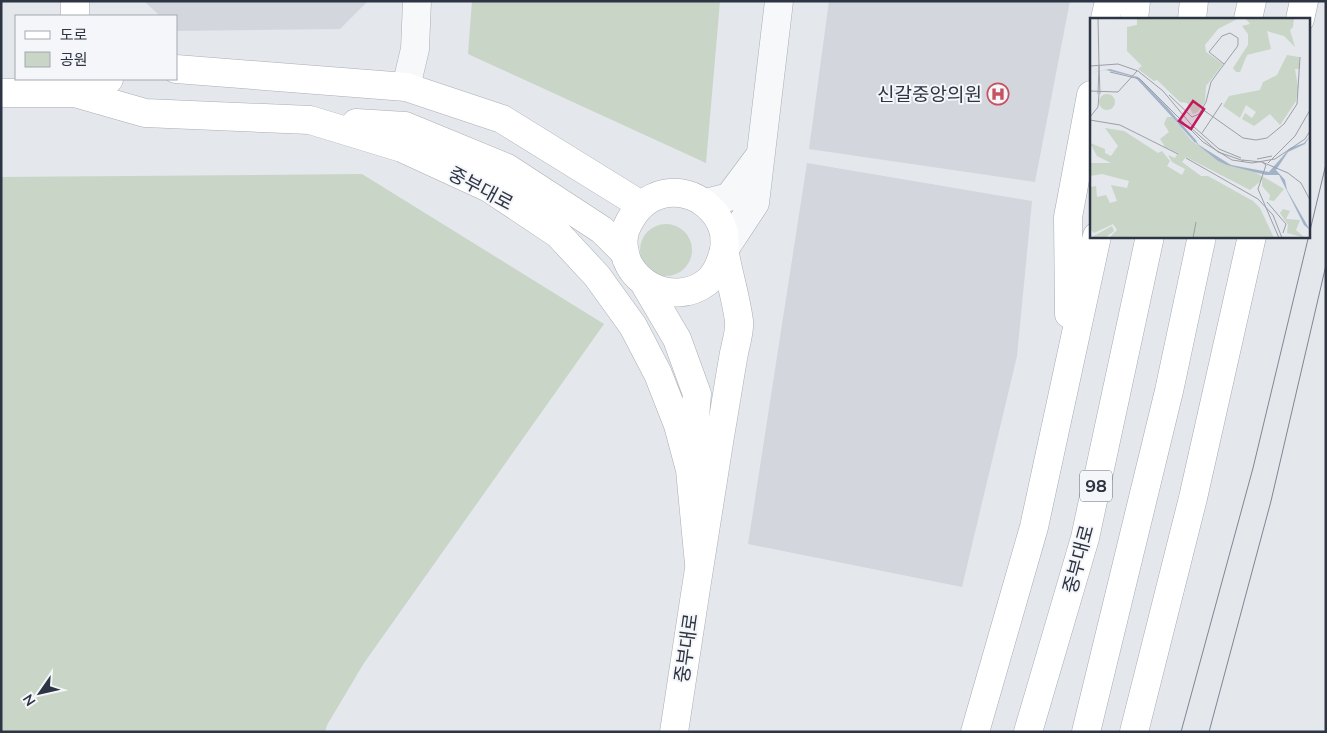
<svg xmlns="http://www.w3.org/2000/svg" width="1327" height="733" font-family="Mulish,'Noto Sans KR',sans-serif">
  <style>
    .built { fill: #d3d6dd }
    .green { fill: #c9d5c6 }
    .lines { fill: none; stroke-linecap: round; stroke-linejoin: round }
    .street-casing { stroke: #a9aeb5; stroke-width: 29 }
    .secondary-casing { stroke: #a9aeb5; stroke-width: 29 }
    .primary-casing { stroke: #a4abb7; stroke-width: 29 }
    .street { stroke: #f7f8fa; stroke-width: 28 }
    .secondary { stroke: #fff; stroke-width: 28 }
    .primary { stroke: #fff; stroke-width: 28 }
    .tram { stroke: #7f8694; stroke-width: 1 }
    .labels { text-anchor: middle; stroke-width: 4; stroke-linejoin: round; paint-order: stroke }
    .shield { fill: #f4f6f9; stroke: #696e7a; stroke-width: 1 }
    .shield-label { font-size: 18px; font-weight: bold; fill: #2d3443 }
    .poi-label { font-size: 19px; fill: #2d3443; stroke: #f4f6f9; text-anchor: end }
    .street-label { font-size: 19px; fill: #2d3443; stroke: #f4f6f9 }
    .inset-river { fill: none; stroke: #a2b3c9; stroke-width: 2.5 }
    .inset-road { fill: none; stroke: #9b9fa8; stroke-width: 1 }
    .view { fill: #c2185b; fill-opacity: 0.15; stroke: #c2185b; stroke-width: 2.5 }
    .inset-edge { fill: none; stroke: #2d3443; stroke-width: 2.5 }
  </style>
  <rect width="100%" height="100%" fill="#e4e7eb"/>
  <!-- built -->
  <path class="built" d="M144 1H368L340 29 176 31V16H160Z
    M829 1H1070L1035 182 809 149Z
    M807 163 1032 201 1017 356 962 587 748 544Z"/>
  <!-- green -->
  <path class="green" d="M472 1H720L706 163 468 54Z
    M362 174 604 324 364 663 327 725 325 732H1V177Z
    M640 250a26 26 0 1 1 52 0a26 26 0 1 1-52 0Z"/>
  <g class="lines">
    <!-- street casing -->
    <g class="street-casing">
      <path id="street" d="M406 87 415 49 417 1
        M705 203 729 197 761 154
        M724 250 755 203 779 1"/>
    </g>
    <!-- secondary casing -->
    <g class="secondary-casing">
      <path id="secondary" d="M75 1V16
        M176 69 406 87 502 119 641 205
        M1 93H75L145 113 310 120 402 148 489 188 558 234 597 276 633 326 658 374 678 425 690 470 699 564
        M75 93 109 79
        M356 123 405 126 507 168 602 230 625 253
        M644 283 677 339 697 394 692 451
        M674 732C689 633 704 535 720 436 725 408 729 381 734 353 736 343 740 331 739 321 736 298 729 276 725 254 724 247 725 240 724 233 723 228 719 219 716 215 694 186 655 185 634 214 630 220 625 229 624 236 618 281 673 309 707 282 717 274 721 262 724 250"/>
    </g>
    <!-- primary casing -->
    <g class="primary-casing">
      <path id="primary" d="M1105 19 1109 1
        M1134 19 1136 1
        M1192 19 1194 1
        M1248 19 1252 1
        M1300 19 1304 1
        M1069 314 1068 217 1091 95
        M975 732 1034 527 1097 236
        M1028 732 1085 538 1150 236
        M1086 732 1169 391 1202 236
        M1134 732 1193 498 1252 236"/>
    </g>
    <!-- street -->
    <use href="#street" class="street"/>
    <!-- secondary -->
    <use href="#secondary" class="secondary"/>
    <!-- primary -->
    <use href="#primary" class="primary"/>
    <!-- tram -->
    <path class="tram" d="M1181 732 1253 468 1326 164
      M1209 732 1271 501 1326 265"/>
  </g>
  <!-- icons -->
  <defs>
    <g id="hospital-ring" transform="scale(1.125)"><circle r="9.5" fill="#f4f6f9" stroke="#c8515f" stroke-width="1.5"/><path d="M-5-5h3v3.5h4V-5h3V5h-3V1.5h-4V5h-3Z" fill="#c8515f"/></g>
  </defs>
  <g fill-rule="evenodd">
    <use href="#hospital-ring" x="998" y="94"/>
  </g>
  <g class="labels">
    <!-- shield labels -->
    <rect class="shield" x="1080" y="470.5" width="32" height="31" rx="4"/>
    <g class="shield-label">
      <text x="1096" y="492">98</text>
    </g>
    <!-- poi labels -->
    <g class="poi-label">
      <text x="982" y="101">신갈중앙의원</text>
    </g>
    <!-- street labels -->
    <g class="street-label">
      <text transform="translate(481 188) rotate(28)" y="7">중부대로</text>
      <text transform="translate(1078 559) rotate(-75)" y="7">중부대로</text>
      <text transform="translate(686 648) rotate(-82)" y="7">중부대로</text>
    </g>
  </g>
  <!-- overview -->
  <g transform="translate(1090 18)">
    <rect width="220" height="220" fill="#e4e7eb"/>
    <path d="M47 0H149L128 11 115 27 116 34 133 46 116 68 115 84 108 94 103 96 97 85 90 84 67 62 64 63 48 51 52 48 37 33V9L47 7ZM155 0H204L203 9 200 12 205 29 194 18 177 13 181 31 157 37 150 54H146L143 50 158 27V16L152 8 160 6ZM197 37 209 39V51H205L208 69 206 83 190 107 180 96 164 108 152 101 155 95 162 100 166 94 156 87 150 100 133 88 139 78 170 72 173 64 187 57ZM9 84a8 8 0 1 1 16 0a8 8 0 1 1-16 0ZM77 99H82L101 122 128 143 163 153 194 171 184 183 179 182 180 177 172 168V162L160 172 96 139 92 144 111 158H118L163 183 170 190 184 220H19L27 212 23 206 4 215 0 211V169L6 168 7 179 16 177 20 185 27 183 21 167 37 170 39 163 12 156 0 158V145H21L7 138 0 125 15 131V135L21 138 28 128 15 110 34 113 68 135 72 133 80 143 77 148 92 157 95 151 82 144 78 137 85 140 88 135 75 129 70 121 79 114 74 106ZM193 191 200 193 196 201 210 202 206 212 215 220 197 215 198 207 190 195ZM22 208 24 213 15 220H0Z" fill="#c9d5c6"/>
    <path d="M20 51 48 59 78 90 109 127 141 147 179 154 200 130 214 125 220 118 215 126 198 134 186 152 195 162 197 172 220 212 214 207 189 157H176L137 147 128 143 109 128 45 59 16 52 0 55Z" fill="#a2b3c9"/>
    <path class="inset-river" d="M89 105 106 124"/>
    <path class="inset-road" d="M8 0 9 48M0 48 28 46 48 53 73 73 104 110M20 54 50 61 113 124 142 142 162 145 185 141 215 121 220 113M0 73 28 74 47 53M8 76 9 48 10 76M79 77 102 99 109 96 116 84 121 64 126 57 147 29 148 27V20L140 15 132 18 119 34 134 46M112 91 153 120 166 122 177 120 194 106 207 86 210 39M0 99 8 89 9 76M0 102 30 107 88 136M100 109 128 134 154 143M104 109 129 131 151 140M112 115 132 85M96 140 168 181 183 197 192 220M167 141 182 138M152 142 172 144 198 155 211 165 220 182M172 144 176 147 168 171 189 220M178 145 205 118 220 92M177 184 196 206 193 215M103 220 106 204"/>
    <path class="view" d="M103 83 114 91 101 111 89 103Z"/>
    <rect width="220" height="220" class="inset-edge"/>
  </g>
  <!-- border -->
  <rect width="1327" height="733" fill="none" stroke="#2d3443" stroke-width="5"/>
  <!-- legend -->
  <rect x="15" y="15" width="162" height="65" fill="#f4f6f9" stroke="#a4a8b0"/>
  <rect x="25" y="31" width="25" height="8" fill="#ffffff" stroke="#a4a8b0"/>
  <text x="60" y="40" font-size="15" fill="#2d3443">도로</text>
  <rect x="25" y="52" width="25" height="15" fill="#c9d5c6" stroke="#a4a8b0"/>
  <text x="60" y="65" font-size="15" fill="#2d3443">공원</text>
  <!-- north arrow -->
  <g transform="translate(40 693) rotate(236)" stroke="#f4f6f9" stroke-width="4" paint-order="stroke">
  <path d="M0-4L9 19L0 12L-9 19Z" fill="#2d3443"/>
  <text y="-8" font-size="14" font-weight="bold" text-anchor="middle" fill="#2d3443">N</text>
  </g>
</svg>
